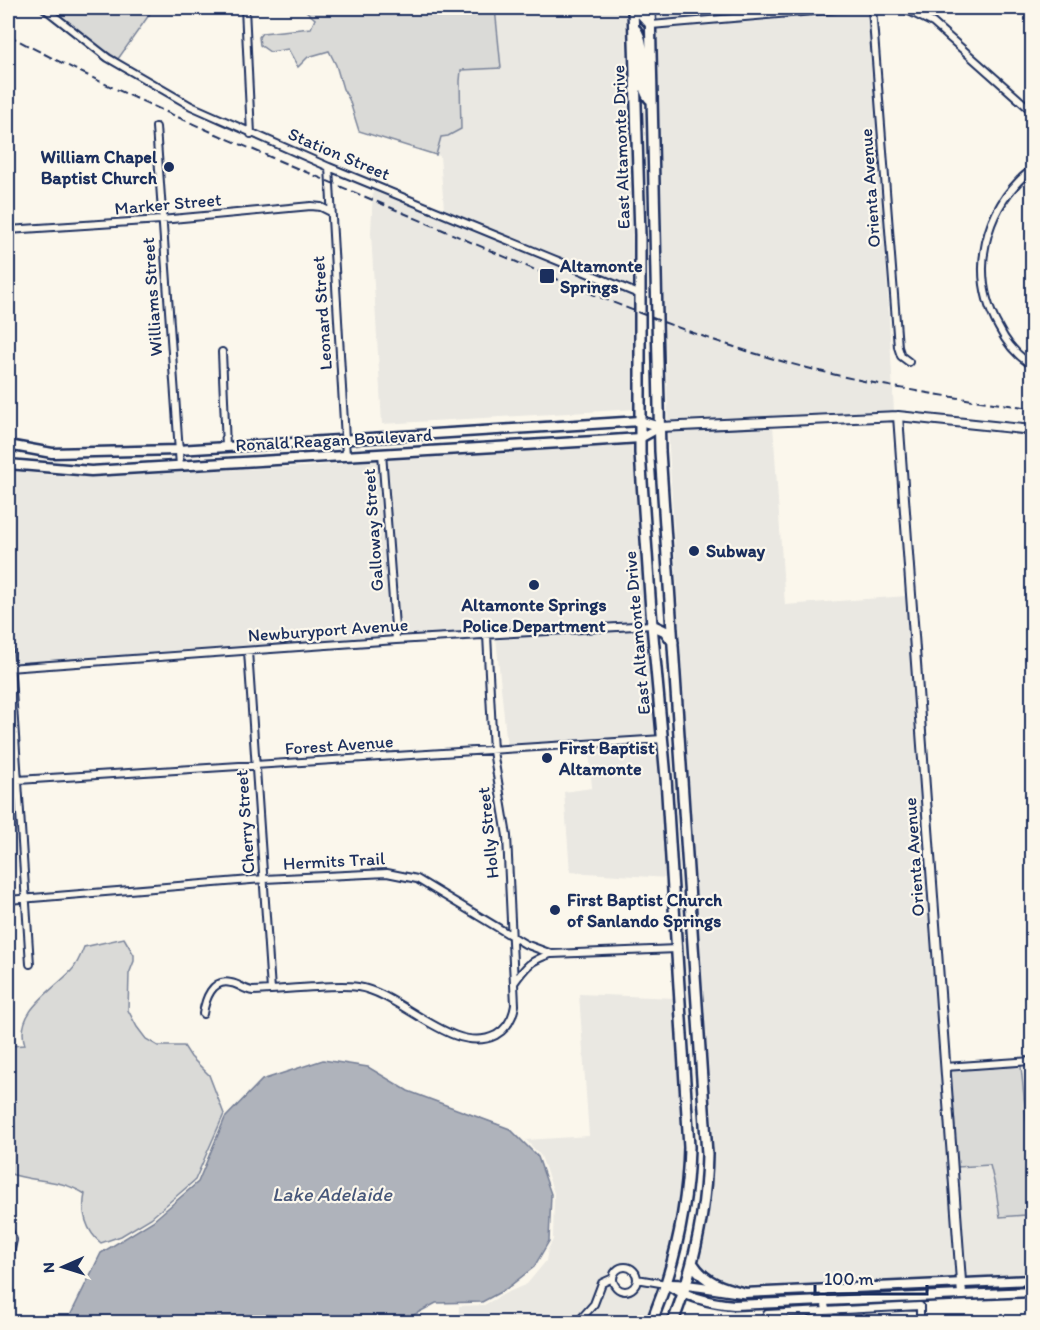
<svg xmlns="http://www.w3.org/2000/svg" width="1040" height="1330" font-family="Itim,sans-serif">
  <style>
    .built { fill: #eae8e2 }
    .green { fill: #dadad7; stroke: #7a849a; stroke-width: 1.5 }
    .water { fill: #afb3bb; stroke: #747e96; stroke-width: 1.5 }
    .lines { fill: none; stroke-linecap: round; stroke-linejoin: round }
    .minor-casing { stroke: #1b2f5e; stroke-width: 10 }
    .tertiary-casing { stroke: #1b2f5e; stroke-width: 12 }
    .secondary-casing { stroke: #1b2f5e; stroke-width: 13 }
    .primary-casing { stroke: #1b2f5e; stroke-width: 14 }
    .minor { stroke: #fbf7ec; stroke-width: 6 }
    .tertiary { stroke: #fbf7ec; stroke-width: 8 }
    .secondary { stroke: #fbf7ec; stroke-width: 8 }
    .primary { stroke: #fbf7ec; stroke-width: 9 }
    .rail { stroke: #1b2f5e; stroke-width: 2; stroke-dasharray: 9 4.5; stroke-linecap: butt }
    .poi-dot { fill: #1b2f5e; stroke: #fbf7ec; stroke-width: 2 }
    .labels { text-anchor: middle; stroke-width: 4.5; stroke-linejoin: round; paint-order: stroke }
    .street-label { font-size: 18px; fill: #1b2f5e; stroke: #fbf7ec }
    .poi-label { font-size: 18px; font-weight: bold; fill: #1b2f5e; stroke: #fbf7ec; text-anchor: start }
    .water-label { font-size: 20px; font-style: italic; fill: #47577a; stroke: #fbf7ec }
  </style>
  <rect width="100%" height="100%" fill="#fbf7ec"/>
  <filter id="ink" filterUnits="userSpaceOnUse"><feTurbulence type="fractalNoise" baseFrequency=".0167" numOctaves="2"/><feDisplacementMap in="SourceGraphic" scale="12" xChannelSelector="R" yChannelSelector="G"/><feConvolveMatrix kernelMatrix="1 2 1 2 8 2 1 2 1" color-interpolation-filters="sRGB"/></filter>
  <g filter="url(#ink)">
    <!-- built -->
    <path class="built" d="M495 8H625L634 288 444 210 440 156 436 155 441 137 462 112 460 81 461 70 501 67Z
      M655 8H805L655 20Z
      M868 10 885 240 894 412 668 422 655 28Z
      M373 189 635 297 638 409 382 424 371 233Z
      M773 425 785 605 907 596 922 836 956 1279 743 1285 719 1281 697 1265 707 1227 714 1142 686 744 668 430Z
      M639 441 652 621 400 636 387 459Z
      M378 460 392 637 14 663 8 570V470L57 476 103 477 183 471 303 467Z
      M652 628 660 737 507 746 496 638Z
      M660 745 668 878 570 872 564 792 592 788 589 749Z
      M579 994 676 998 683 1147 678 1219 661 1280 640 1275 637 1268 632 1265 624 1263 618 1265 613 1268 609 1276 598 1282 590 1302 577 1319 569 1322H459V1306L484 1305 506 1293 527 1284 546 1261 548 1249 553 1240 554 1193 541 1156 526 1140 589 1136Z
      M990 1165 1000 1217 1030 1181H1032V1274L965 1278 957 1167Z
      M640 1283 659 1287 647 1322H584L597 1306 605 1286 610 1284 618 1292 626 1294 637 1289Z
      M762 1314 759 1322H689L715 1318Z"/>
    <!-- green -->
    <path class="green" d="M51 8H154L118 59 97 46Z
      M307 8H479L487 14 488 8H495L501 68 461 70 460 81 461 129 448 136 441 137 436 155 359 131 349 99 343 89 336 65 329 51 308 57 298 67 288 49 270 52 260 45 259 37 262 33 311 28 315 19 305 10Z
      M124 938 134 955V961L129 974 128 1010 137 1027 146 1039 158 1046H184L191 1057 209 1075 224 1114 195 1180 151 1218 121 1236 101 1243C86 1231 81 1212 85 1194 58 1177 34 1183 8 1173V1046L25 1045C14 1012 51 992 71 971 77 965 81 955 84 947Z
      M1021 1066 1030 1157H1032V1181L1030 1182 1026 1215 1000 1217 996 1190 990 1165 957 1167 950 1070Z"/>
    <!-- water -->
    <path class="water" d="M323 1060 368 1067 408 1091 510 1129 538 1157 551 1194 549 1241 534 1267 506 1289 482 1302 436 1303 408 1318 376 1322H67L101 1253 153 1221 198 1182 225 1118 262 1080Z"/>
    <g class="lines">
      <!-- minor casing -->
      <g class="minor-casing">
        <path id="minor" d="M44 8 108 58 191 106 329 167 641 295
          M245 8 251 134
          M872 8 898 347 901 356 909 362
          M903 8 933 23 1032 111
          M651 25 849 8
          M156 127 180 466
          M329 167 346 456
          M1032 169C984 208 968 273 999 328 1007 344 1017 356 1032 365
          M8 230 161 220 311 206 321 207 331 212
          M222 352 226 447
          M382 453 396 640
          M8 630 30 964
          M248 651 271 990
          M8 668 396 640 652 625
          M18 780 663 739
          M8 900 264 879 387 873 417 879 525 944 552 954 677 949
          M514 983C526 966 531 960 551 954
          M203 1014C205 1000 212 978 231 983 239 984 244 990 253 991 274 990 296 988 317 987 331 986 345 985 358 987 401 993 453 1057 496 1035 508 1028 513 1018 515 1005L507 836 493 751 487 635
          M945 1067 1032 1061
          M8 1228 13 1240 8 1263
          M613 1279a12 12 0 1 1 24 0a12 12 0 1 1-24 0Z
          M637 1279 666 1284
          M823 1289 826 1311 832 1318V1322
          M578 1322 594 1304 602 1283 613 1278
          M763 1322 767 1314 920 1306V1322
          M816 1322V1319L825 1311"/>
      </g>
      <!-- tertiary casing -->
      <g class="tertiary-casing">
        <path id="tertiary" d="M898 416 962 1295
          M660 427 898 416 1032 430"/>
      </g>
      <!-- secondary casing -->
      <g class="secondary-casing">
        <path id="secondary" d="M8 445 52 453 178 450 640 421 660 427
          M8 464 91 471 595 441 640 438 660 427
          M666 1284C687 1297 709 1303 734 1305L1032 1292
          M666 1284C693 1283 718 1291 744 1293L1032 1280"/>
      </g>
      <!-- primary casing -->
      <g class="primary-casing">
        <path id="primary" d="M633 8 640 235V453L652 625 666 778 689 1147C688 1193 680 1239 666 1283 662 1296 656 1309 652 1322
          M640 8 642 15 651 25
          M650 8 660 451 707 1154C706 1214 694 1267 673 1322
          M636 30C650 50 634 87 652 101
          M652 625 665 631 673 642
          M693 1264C705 1283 724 1288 744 1293"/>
      </g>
      <!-- minor -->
      <use href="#minor" class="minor"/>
      <!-- tertiary -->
      <use href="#tertiary" class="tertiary"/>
      <!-- secondary -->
      <use href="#secondary" class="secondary"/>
      <!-- primary -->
      <use href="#primary" class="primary"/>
      <!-- rail -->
      <path class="rail" d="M8 35C133 102 264 154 394 209 510 258 626 313 747 351 840 380 936 396 1032 408"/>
    </g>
  </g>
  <!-- markers -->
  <g class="poi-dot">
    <circle cx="169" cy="167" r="6"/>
    <rect x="539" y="268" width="16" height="16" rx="3"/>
    <circle cx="694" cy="551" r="6"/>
    <circle cx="534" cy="585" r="6"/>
    <circle cx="547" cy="758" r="6"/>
    <circle cx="555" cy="910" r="6"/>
  </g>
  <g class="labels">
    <!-- street labels -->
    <g class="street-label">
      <text transform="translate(621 147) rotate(-92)" y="6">East Altamonte Drive</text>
      <text transform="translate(339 154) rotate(23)" y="6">Station Street</text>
      <text transform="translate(870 188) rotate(-94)" y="6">Orienta Avenue</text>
      <text transform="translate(168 204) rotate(-5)" y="6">Marker Street</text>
      <text transform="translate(152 297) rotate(-94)" y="6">Williams Street</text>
      <text transform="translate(322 313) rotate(-94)" y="6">Leonard Street</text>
      <text transform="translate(334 440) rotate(-3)" y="6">Ronald Reagan Boulevard</text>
      <text transform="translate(373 530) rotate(-94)" y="6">Galloway Street</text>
      <text transform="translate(328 630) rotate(-4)" y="6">Newburyport Avenue</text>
      <text transform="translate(637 633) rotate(-95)" y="6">East Altamonte Drive</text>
      <text transform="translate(339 745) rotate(-4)" y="6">Forest Avenue</text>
      <text transform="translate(245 822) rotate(-94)" y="6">Cherry Street</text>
      <text transform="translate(488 833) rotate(-96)" y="6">Holly Street</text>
      <text transform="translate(914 857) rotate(-94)" y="6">Orienta Avenue</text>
      <text transform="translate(334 861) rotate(-3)" y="6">Hermits Trail</text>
    </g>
    <!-- poi labels -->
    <g class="poi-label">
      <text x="157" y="163" text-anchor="end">William Chapel<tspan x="157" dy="21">Baptist Church</tspan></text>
      <text x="560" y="272">Altamonte<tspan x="560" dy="21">Springs</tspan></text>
      <text x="706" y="557">Subway</text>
      <text x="534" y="611" text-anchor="middle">Altamonte Springs<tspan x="534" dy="21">Police Department</tspan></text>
      <text x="559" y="754">First Baptist<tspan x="559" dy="21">Altamonte</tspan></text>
      <text x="567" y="906">First Baptist Church<tspan x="567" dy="21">of Sanlando Springs</tspan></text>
    </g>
    <!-- water labels -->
    <g class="water-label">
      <text x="332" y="1201">Lake Adelaide</text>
    </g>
  </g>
  <!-- margin -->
  <rect width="1040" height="1330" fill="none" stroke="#fbf7ec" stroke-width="30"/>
  <rect x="15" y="15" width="1010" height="1300" fill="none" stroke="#1b2f5e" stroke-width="2" filter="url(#ink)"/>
  <!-- north arrow -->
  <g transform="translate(63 1267) rotate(267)" stroke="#fbf7ec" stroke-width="4.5" paint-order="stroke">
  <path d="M0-4.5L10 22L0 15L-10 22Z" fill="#1b2f5e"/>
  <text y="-9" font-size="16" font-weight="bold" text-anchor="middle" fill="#1b2f5e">N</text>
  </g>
  <!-- scale -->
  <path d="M815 1285v9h112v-9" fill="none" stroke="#1b2f5e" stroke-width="3"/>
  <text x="824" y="1285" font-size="18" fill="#1b2f5e" stroke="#fbf7ec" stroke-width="4.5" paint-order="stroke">100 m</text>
</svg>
